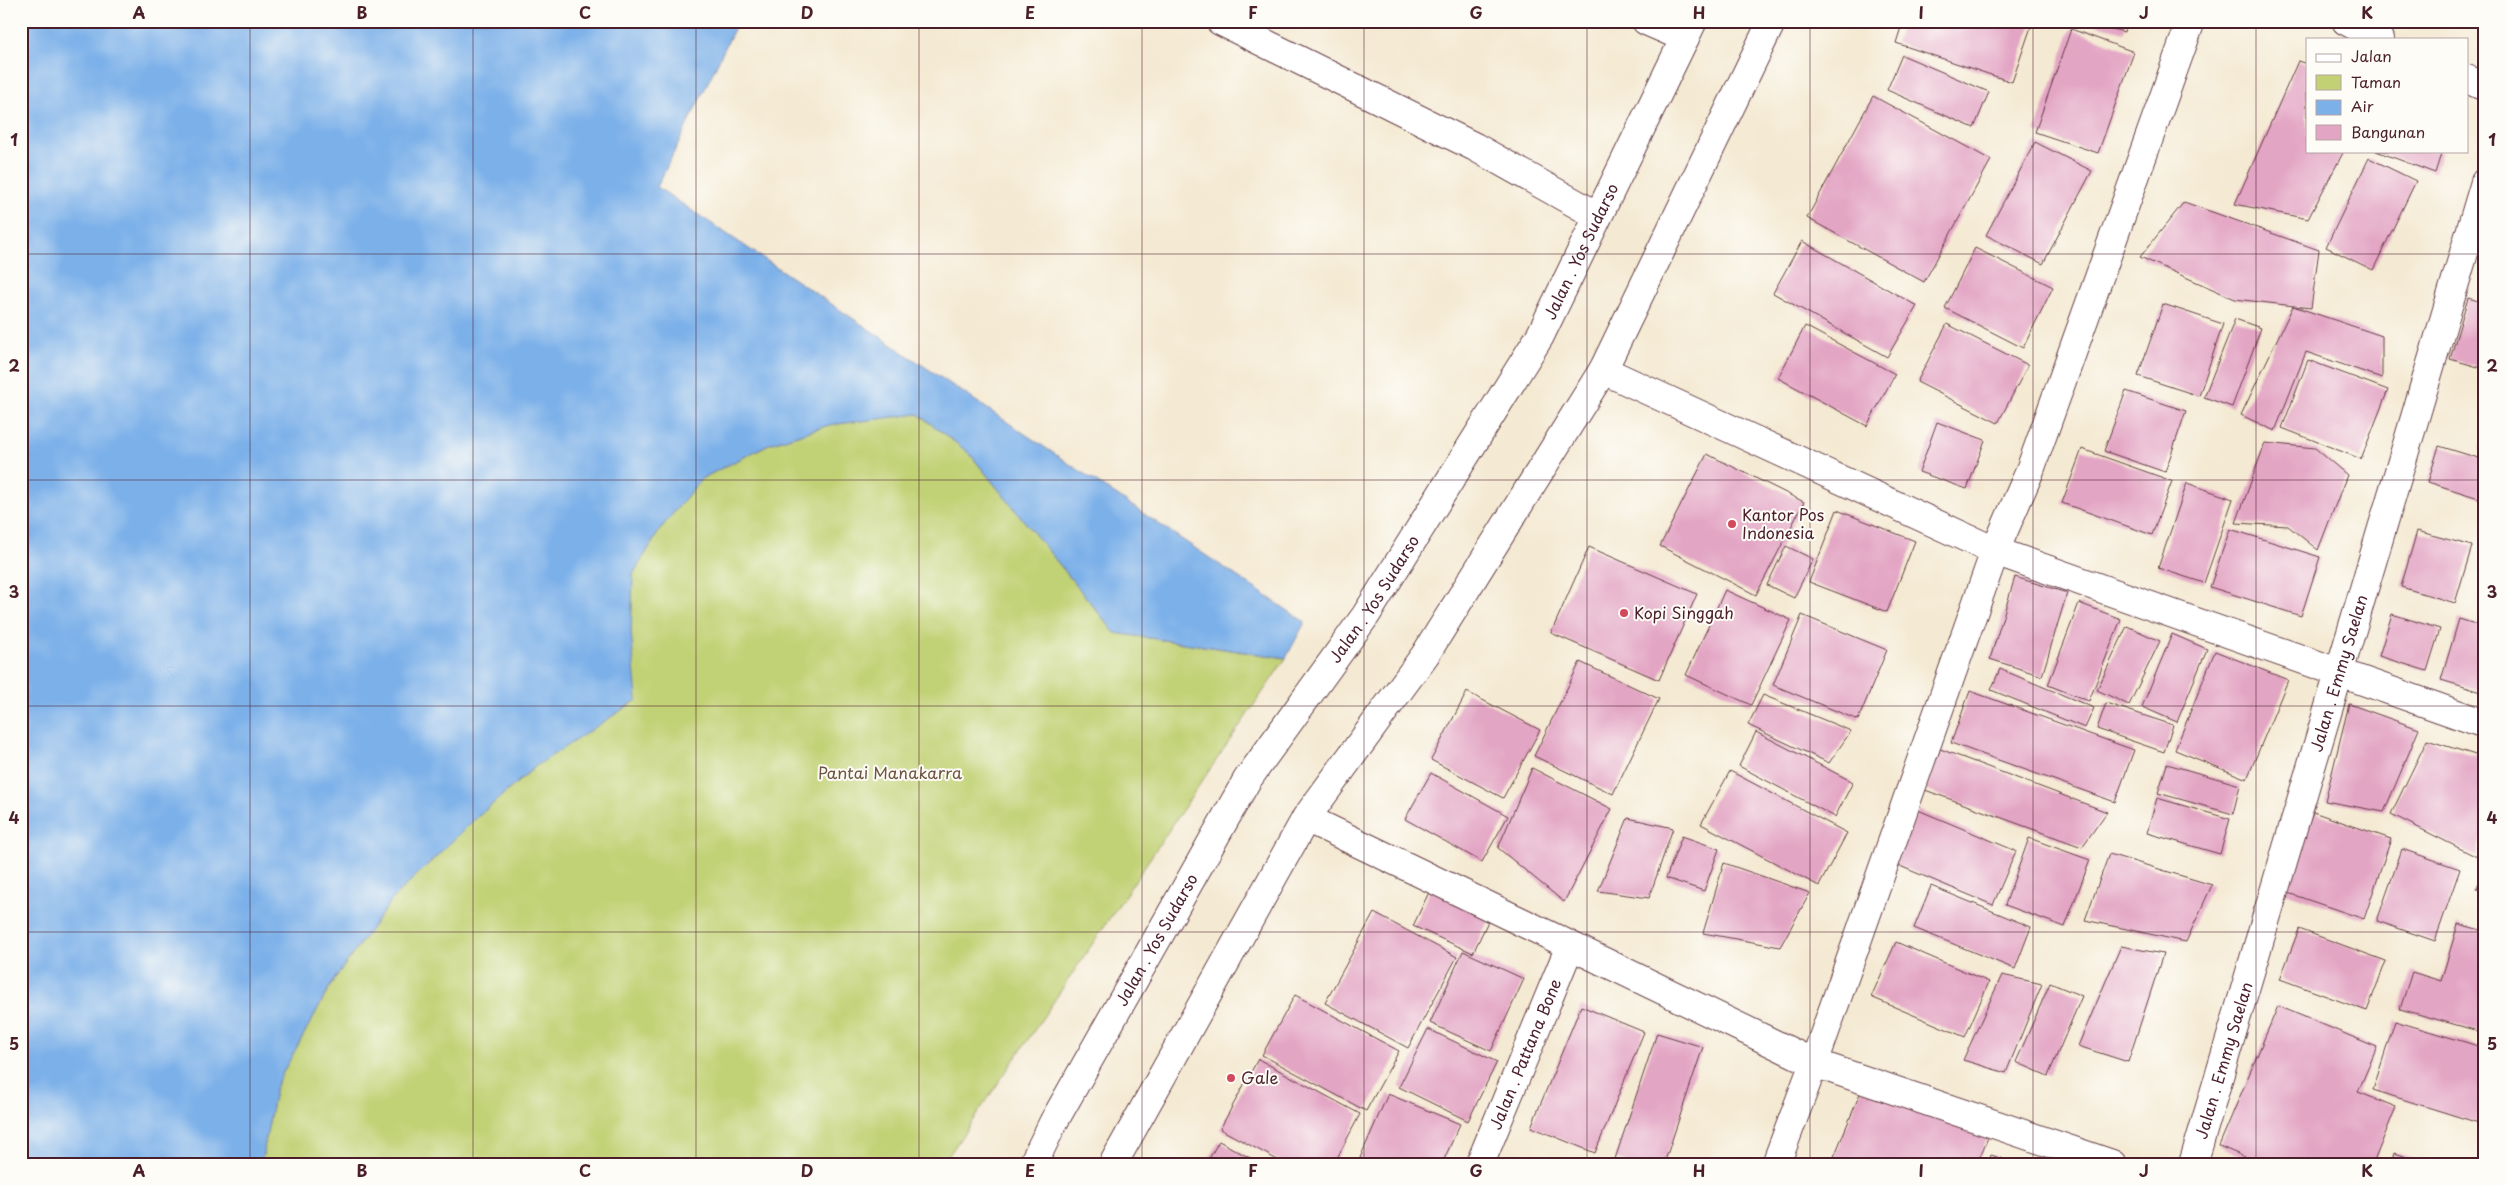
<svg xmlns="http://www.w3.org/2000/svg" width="2506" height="1185" font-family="'Playpen Sans',sans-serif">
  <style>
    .green { fill: #c1d174; stroke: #867850 }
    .water { fill: #7bb0e9; stroke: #62688a }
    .building { fill: #e3a5c4 }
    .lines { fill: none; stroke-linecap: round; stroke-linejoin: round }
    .minor-casing { stroke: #643d44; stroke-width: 30 }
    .major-casing { stroke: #643d44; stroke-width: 30 }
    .highway-casing { stroke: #643d44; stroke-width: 30 }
    .minor { stroke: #fff; stroke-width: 28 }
    .major { stroke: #fff; stroke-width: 28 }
    .highway { stroke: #fff; stroke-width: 28 }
    .grid { fill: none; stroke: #4a1f2b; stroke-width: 1; stroke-opacity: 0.55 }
    .poi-dot { fill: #d1495b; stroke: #fdfcf7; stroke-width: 2 }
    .labels { text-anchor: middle; stroke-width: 4; stroke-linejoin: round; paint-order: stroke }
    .street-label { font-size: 16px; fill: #4a1f2b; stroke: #fdfcf7 }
    .poi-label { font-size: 16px; fill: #4a1f2b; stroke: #fdfcf7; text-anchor: start }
    .park-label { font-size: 16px; fill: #6e5441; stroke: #fdfcf7 }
    .neatline { fill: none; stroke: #4a1f2b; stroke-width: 2 }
    .grid-label { font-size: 16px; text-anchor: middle; font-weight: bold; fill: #4a1f2b }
  </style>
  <rect width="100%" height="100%" fill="#fdfcf7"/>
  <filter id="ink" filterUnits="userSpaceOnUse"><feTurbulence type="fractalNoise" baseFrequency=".02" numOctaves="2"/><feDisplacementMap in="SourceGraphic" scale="10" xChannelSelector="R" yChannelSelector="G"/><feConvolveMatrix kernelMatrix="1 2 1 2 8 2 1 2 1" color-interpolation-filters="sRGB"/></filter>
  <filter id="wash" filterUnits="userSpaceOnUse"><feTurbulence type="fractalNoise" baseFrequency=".0096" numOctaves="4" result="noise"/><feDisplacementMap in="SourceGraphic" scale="20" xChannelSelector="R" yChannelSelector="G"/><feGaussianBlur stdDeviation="1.12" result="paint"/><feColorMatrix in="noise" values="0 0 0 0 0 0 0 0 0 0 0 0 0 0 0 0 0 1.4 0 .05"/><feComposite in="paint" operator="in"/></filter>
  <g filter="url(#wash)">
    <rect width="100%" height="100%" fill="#f4e9d2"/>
    <!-- green -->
    <path class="green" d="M918 414 969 453 1115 633 1286 658C1170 826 1059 996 943 1164H261L276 1085 333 981 394 897 474 820 536 766 631 631 633 574 661 528 701 479 769 444 829 425Z"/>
    <!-- water -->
    <path class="water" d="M21 21H738L657 187 1305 622 1286 658 1115 633 969 453 918 414 829 425 769 444 701 479 661 528 633 574 631 631 637 700 536 766 474 820 394 897 333 981 276 1085 261 1164H21Z"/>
    <g id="blocks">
      <!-- building -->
      <path class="building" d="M1903 21H2033L2012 82 1896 43Z
        M2081 21H2127L2124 32Z
        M2071 29 2134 52 2098 153 2035 132Z
        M1902 55 1989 92 1974 128 1887 90Z
        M2298 61 2307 64V151H2344L2308 219 2235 204Z
        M1873 96 1991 160 1924 282 1807 218Z
        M2035 142 2092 171 2043 264 1986 235Z
        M2376 151H2442L2435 173Z
        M2369 158 2416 181 2373 270 2326 247Z
        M2184 202 2319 250 2311 308 2235 299 2140 257Z
        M1802 241 1917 306 1887 357 1773 293Z
        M1975 248 2053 287 2023 348 1945 308Z
        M2468 298 2485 303V369L2450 359Z
        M2163 304 2223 324 2199 396 2138 376Z
        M2293 306 2382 336V378L2306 352 2275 431 2241 415Z
        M2235 319 2261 328 2232 407 2204 397Z
        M1947 324 2028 365 1998 423 1917 382Z
        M1805 326 1895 374 1867 426 1778 378Z
        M2308 360 2388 390 2361 459 2282 428Z
        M2126 391 2186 411 2165 472 2104 451Z
        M1937 422 1985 440 1967 489 1919 472Z
        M2485 434V452L2479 450Z
        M2265 443 2315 448 2347 475 2318 550 2288 526 2236 523Z
        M2439 446 2485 460V500L2428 482Z
        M2082 449 2172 481 2152 535 2062 503Z
        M1707 454 1804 502 1756 595 1660 546Z
        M2187 483 2233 499 2204 583 2158 568Z
        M1837 510 1915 541 1887 612 1809 582Z
        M2230 529 2320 557 2301 616 2210 587Z
        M2417 531 2472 546 2455 603 2401 587Z
        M1786 546 1813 559 1794 598 1767 585Z
        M1589 547 1697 594 1659 680 1551 633Z
        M2015 577 2067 593 2042 676 1990 659Z
        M1725 590 1791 620 1751 705 1686 675Z
        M2079 603 2121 619 2089 701 2048 685Z
        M2392 614 2440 629 2427 671 2379 656Z
        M1802 615 1887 650 1858 720 1773 685Z
        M2459 619 2485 627V693L2441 680Z
        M2127 626 2160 641 2129 705 2097 690Z
        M2172 634 2207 649 2177 722 2142 707Z
        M2215 651 2288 680 2247 779 2175 750Z
        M1580 662 1659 699 1613 794 1534 756Z
        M2000 669 2094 708 2085 728 1991 690Z
        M1970 691 2134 750 2115 802 1951 743Z
        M1467 692 1540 730 1503 798 1431 760Z
        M1763 695 1851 731 1829 763 1748 725Z
        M2106 703 2173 725 2164 752 2097 729Z
        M2349 704 2419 729 2384 812 2325 801Z
        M1756 732 1853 782 1835 817 1739 766Z
        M2427 740 2485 758V817L2477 857 2391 814Z
        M1940 749 2107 812 2082 847 1925 790Z
        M2167 764 2240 785 2233 814 2158 793Z
        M1532 768 1612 809 1564 902 1498 848Z
        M1730 771 1847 833 1819 886 1701 824Z
        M1431 773 1508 816 1482 862 1405 819Z
        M2157 798 2230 819 2220 854 2147 833Z
        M1918 810 2016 851 1993 905 1895 864Z
        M2313 812 2391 839 2364 919 2285 892Z
        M1628 818 1673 828 1649 898 1598 891Z
        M1682 836 1719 849 1704 891 1666 878Z
        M2029 838 2090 860 2065 927 2005 905Z
        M2402 849 2460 869 2435 941 2377 921Z
        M2109 854 2212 885 2186 942 2085 920Z
        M1724 863 1810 893 1780 947 1703 933Z
        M2485 864V891L2477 889Z
        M1931 886 2031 927 2015 969 1914 928Z
        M1431 888 1491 915 1473 953 1413 926Z
        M1374 913 1457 957 1408 1048 1325 1003Z
        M2458 924 2485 931V1033L2400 1009 2412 972 2441 981Z
        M2299 929 2386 961 2367 1011 2280 979Z
        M1896 942 1989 982 1965 1037 1871 997Z
        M2121 946 2163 954 2128 1062 2078 1046Z
        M1463 951 1524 979 1491 1051 1430 1023Z
        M2002 975 2042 984 2006 1073 1963 1060Z
        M2050 983 2082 996 2048 1076 2016 1062Z
        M1295 995 1399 1051 1366 1111 1262 1055Z
        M1581 1006 1644 1032 1595 1153 1531 1127Z
        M2278 1006 2377 1047 2358 1092 2396 1107 2373 1164H2261L2219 1146Z
        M2395 1021 2485 1048V1125L2373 1090Z
        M1428 1029 1497 1062 1468 1121 1399 1087Z
        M1657 1033 1703 1047 1664 1164H1630L1615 1159Z
        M1258 1059 1360 1114 1334 1164H1285L1220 1129Z
        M1864 1084 1989 1135 1977 1164H1831Z
        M1388 1094 1460 1124 1442 1164H1374L1360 1158Z
        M1219 1141 1261 1164H1206Z
        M2394 1153 2424 1163V1164H2391Z
        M1991 1155 2014 1163V1164H1988Z"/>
    </g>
  </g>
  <g filter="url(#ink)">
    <use href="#blocks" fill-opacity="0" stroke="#643d44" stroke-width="1"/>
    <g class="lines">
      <!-- minor casing -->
      <g class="minor-casing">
        <g id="minor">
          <path d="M1220 21 1475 147 1598 216"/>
          <path d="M1646 21 1685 38"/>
          <path d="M2346 21 2380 39"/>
          <path d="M2467 79 2485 87"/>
          <path d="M1603 370 1995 551 2485 724"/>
          <path d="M1306 818 1814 1063 2112 1164"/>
          <path id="s1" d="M1480 1164 1570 946"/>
          <path id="s2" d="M2193 1164 2485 182"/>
        </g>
      </g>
      <!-- major casing -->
      <g class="major-casing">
        <path id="major" d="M1776 1164 1814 1063 1995 551 2029 473 2191 21"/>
      </g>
      <!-- highway casing -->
      <g class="highway-casing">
        <g id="highway">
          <path id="s3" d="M1033 1164 1053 1123 1247 780 1366 615 1540 336 1693 21"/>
          <path d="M1113 1164 1306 818 1425 655 1603 370 1772 21"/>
        </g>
      </g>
      <!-- minor -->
      <use href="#minor" class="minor"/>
      <!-- major -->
      <use href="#major" class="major"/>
      <!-- highway -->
      <use href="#highway" class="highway"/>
    </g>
  </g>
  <!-- grid -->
  <path class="grid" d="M250 21V1164M473 21V1164M696 21V1164M919 21V1164M1142 21V1164M1364 21V1164M1587 21V1164M1810 21V1164M2033 21V1164M2256 21V1164M21 254H2485M21 480H2485M21 706H2485M21 932H2485"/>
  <!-- markers -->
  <g class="poi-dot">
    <circle cx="1732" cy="524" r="5"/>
    <circle cx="1624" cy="613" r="5"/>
    <circle cx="1231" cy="1078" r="5"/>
  </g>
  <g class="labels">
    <!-- street labels -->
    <g class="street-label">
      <text dy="6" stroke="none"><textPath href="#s3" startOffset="1066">Jalan . Yos Sudarso</textPath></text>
      <text dy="6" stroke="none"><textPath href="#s3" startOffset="661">Jalan . Yos Sudarso</textPath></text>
      <text dy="6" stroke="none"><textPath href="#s2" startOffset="512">Jalan . Emmy Saelan</textPath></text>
      <text dy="6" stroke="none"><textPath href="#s3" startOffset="256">Jalan . Yos Sudarso</textPath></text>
      <text dy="6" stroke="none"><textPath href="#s1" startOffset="119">Jalan . Pattana Bone</textPath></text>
      <text dy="6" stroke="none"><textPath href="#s2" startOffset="108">Jalan . Emmy Saelan</textPath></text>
    </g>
    <!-- poi labels -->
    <g class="poi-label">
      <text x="1742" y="521">Kantor Pos<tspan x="1742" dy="18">Indonesia</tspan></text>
      <text x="1634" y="619">Kopi Singgah</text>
      <text x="1241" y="1084">Gale</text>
    </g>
    <!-- park labels -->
    <g class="park-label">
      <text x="890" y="779">Pantai Manakarra</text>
    </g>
  </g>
  <!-- margin -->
  <rect width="2506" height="1185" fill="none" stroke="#fdfcf7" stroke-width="55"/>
  <!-- legend -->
  <rect x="2306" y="38" width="162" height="115" fill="#fdfcf7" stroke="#b5a4a5"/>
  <rect x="2316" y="54" width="25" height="8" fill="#ffffff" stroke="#b5a4a5"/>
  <text x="2351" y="62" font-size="15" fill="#4a1f2b">Jalan</text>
  <rect x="2316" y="75" width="25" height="15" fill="#c1d174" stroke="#b5a4a5"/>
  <text x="2351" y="88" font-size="15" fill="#4a1f2b">Taman</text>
  <rect x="2316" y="100" width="25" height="15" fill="#7bb0e9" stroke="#b5a4a5"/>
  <text x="2351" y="112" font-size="15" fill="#4a1f2b">Air</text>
  <rect x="2316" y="125" width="25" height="15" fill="#e3a5c4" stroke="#b5a4a5"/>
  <text x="2351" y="138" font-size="15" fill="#4a1f2b">Bangunan</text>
  <rect x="28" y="28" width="2450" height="1130" class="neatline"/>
  <g class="grid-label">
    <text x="139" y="19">A</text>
    <text x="362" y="19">B</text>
    <text x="585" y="19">C</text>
    <text x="807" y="19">D</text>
    <text x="1030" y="19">E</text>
    <text x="1253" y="19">F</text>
    <text x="1476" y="19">G</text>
    <text x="1699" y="19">H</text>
    <text x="1921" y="19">I</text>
    <text x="2144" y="19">J</text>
    <text x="2367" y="19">K</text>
    <text x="14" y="146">1</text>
    <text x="2492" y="146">1</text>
    <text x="14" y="372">2</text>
    <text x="2492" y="372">2</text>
    <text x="14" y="598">3</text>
    <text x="2492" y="598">3</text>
    <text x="14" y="824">4</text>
    <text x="2492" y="824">4</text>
    <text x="14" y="1050">5</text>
    <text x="2492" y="1050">5</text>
    <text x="139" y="1177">A</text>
    <text x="362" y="1177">B</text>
    <text x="585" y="1177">C</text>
    <text x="807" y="1177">D</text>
    <text x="1030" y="1177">E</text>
    <text x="1253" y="1177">F</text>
    <text x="1476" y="1177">G</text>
    <text x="1699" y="1177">H</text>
    <text x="1921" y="1177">I</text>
    <text x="2144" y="1177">J</text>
    <text x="2367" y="1177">K</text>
  </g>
</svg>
